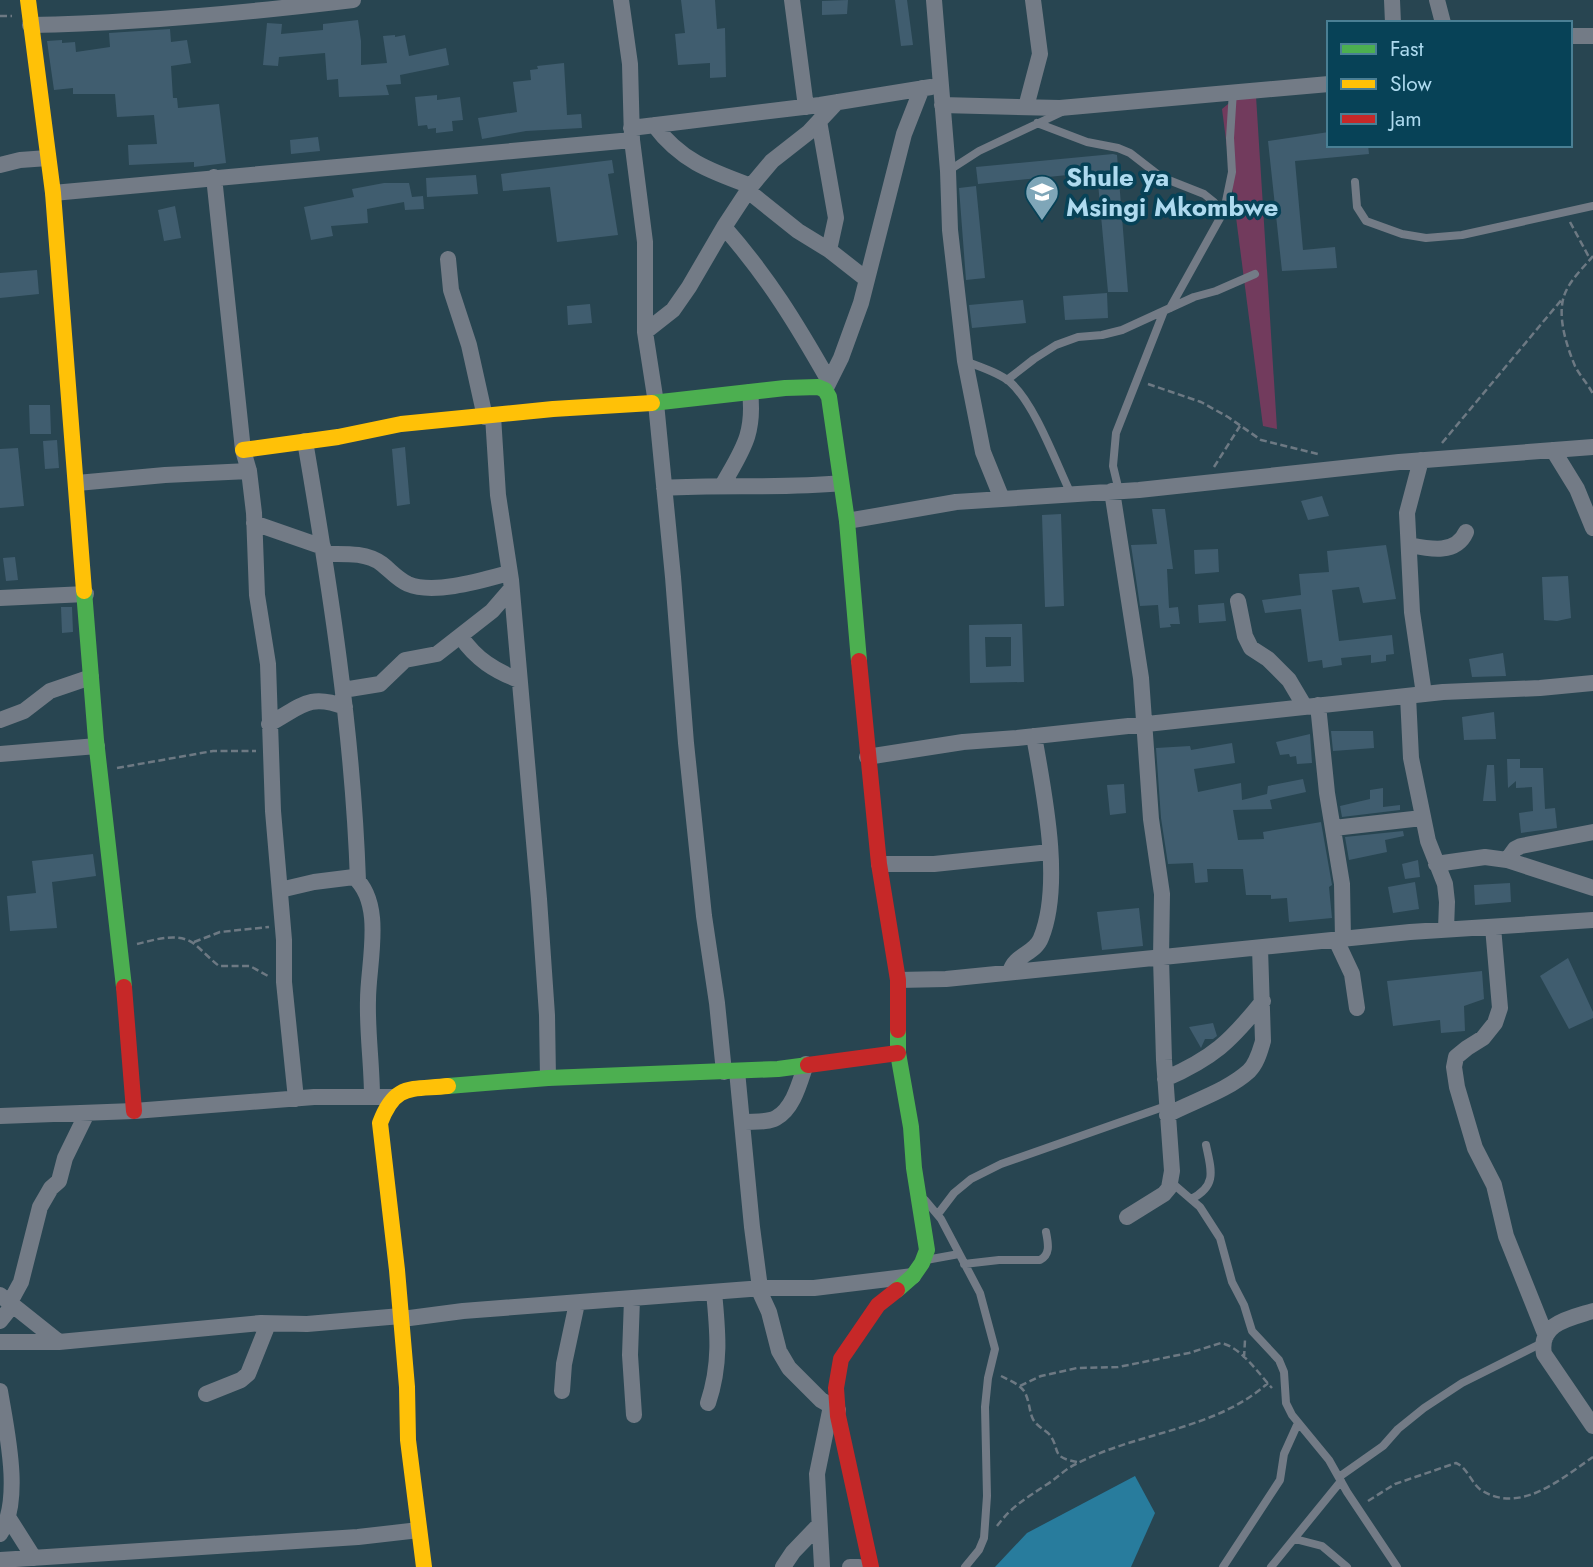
<svg xmlns="http://www.w3.org/2000/svg" width="1593" height="1567" font-family="Jost,sans-serif">
  <style>
    .green { fill: #723b5d }
    .water { fill: #287c9d }
    .building { fill: #405d6f; fill-rule: evenodd }
    .lines { fill: none; stroke-linecap: round; stroke-linejoin: round }
    .path { stroke: #6d7983; stroke-width: 2.5; stroke-dasharray: 7 3.5; stroke-linecap: butt }
    .lane { stroke: #737b86; stroke-width: 8 }
    .street { stroke: #737b86; stroke-width: 16 }
    .fast { stroke: #4caf50; stroke-width: 16 }
    .slow { stroke: #ffc107; stroke-width: 16 }
    .jam { stroke: #c62828; stroke-width: 16 }
    .labels { text-anchor: middle; stroke-width: 7; stroke-linejoin: round; paint-order: stroke }
    .poi-label { font-size: 26px; font-weight: bold; fill: #aedaef; stroke: #074257; text-anchor: start }
  </style>
  <rect width="100%" height="100%" fill="#284551"/>
  <!-- green -->
  <path class="green" d="M1239 95 1256 96 1277 429 1263 426 1222 109Z"/>
  <!-- water -->
  <path class="water" d="M1135 1476 1155 1513 1131 1567H995L1027 1533Z"/>
  <!-- building -->
  <path class="building" d="M681 0H715L717 29 725 28 726 77 710 78V63L678 65 675 34 685 33Z
    M848 0 847 14 822 15V1Z
    M895 0H907L913 45 901 46Z
    M358 20 361 41V65L387 63 383 36 395 35V37L405 35 409 56 446 48 449 65 400 75 401 84 386 85 389 95 339 97 338 79 327 80 325 53 279 57 278 66 263 65 267 23 282 24 281 34 323 30V24Z
    M170 29 171 42 187 40 191 63 171 66 173 98H177L178 108 219 104 226 163 194 167V162L129 165 128 145 157 144 154 115 117 117 115 94H73V88L54 90 47 41 62 40V43L75 42 76 52 110 47 109 33Z
    M564 63 567 115 581 114 582 128 526 131 482 139 478 118 517 112 513 82 531 80 530 70 538 69 537 66Z
    M437 95V100L460 97 463 120 452 121 453 131 436 133V128L428 129 427 125 418 126 415 97Z
    M1329 132V145H1368L1369 154 1295 161 1303 250 1335 247 1337 268 1282 271 1268 141Z
    M318 137 320 151 291 154 290 140Z
    M1113 154 1117 155 1128 292H1108L1097 172 978 184 976 167Z
    M612 160 614 173 608 174 618 235 557 242 550 187 503 191 501 174Z
    M476 175 478 194 427 197 426 178Z
    M384 183H409L412 197 423 196 424 209 405 210 404 202 367 209 368 223 331 226 333 236 311 240 304 207 354 197 352 189Z
    M976 186 985 278 966 280 959 188Z
    M175 206 181 238 164 241 158 210Z
    M37 270 39 294 0 298V273Z
    M1107 293 1108 318 1065 320 1063 296Z
    M1023 300 1026 323 972 328 969 305Z
    M590 304 592 323 568 325 567 306Z
    M29 405H50L51 434H30Z
    M57 440 59 468 45 469 43 441Z
    M405 447 410 504 397 506 392 449Z
    M18 448 24 506 0 508V449Z
    M1322 496 1329 516 1308 520 1301 501Z
    M1152 509H1165L1173 569H1167L1169 608 1178 607 1180 624H1170L1171 627 1160 628 1158 605 1140 606 1131 545 1157 544Z
    M1061 514 1064 606 1045 607 1042 515Z
    M1386 545 1396 599 1363 603 1359 587 1332 590 1339 641 1392 635 1394 654 1386 655V661L1371 663V655L1341 658 1342 665 1323 668 1322 660 1308 662 1301 609 1265 613 1262 600 1301 595 1299 574 1329 572 1327 551Z
    M1218 549 1219 572 1195 574 1194 550Z
    M15 557 18 580 6 581 3 558Z
    M1568 576 1571 618 1557 621 1544 620 1542 577Z
    M1224 603 1226 621 1199 623 1198 605Z
    M61 607H72L73 632 62 633Z
    M1022 624 1024 682 970 683 969 625ZM985 637H1011V666L986 667Z
    M1503 653 1506 676 1472 677 1469 659Z
    M1494 712 1496 739 1464 740 1462 717Z
    M1331 731H1373L1374 748 1333 751Z
    M1310 734 1312 763 1297 764 1296 756 1290 757 1289 754 1280 755 1276 742Z
    M1232 743 1235 763 1194 769 1198 792 1241 783 1242 800 1267 794 1268 786 1303 779 1306 792 1270 800 1272 809 1233 810 1238 840 1264 839 1263 832 1321 822 1332 885 1329 887 1332 918 1289 922 1287 898 1271 899V895H1246L1243 869H1207L1208 882 1195 883 1193 863 1168 864 1161 818 1156 748 1190 746 1191 750Z
    M1507 759H1520V768H1543L1545 809 1555 808 1557 828 1521 833 1519 813 1533 811 1532 787 1516 788V781L1508 788Z
    M1487 765H1494L1496 801H1483Z
    M1124 784 1126 813 1110 815 1107 785Z
    M1383 788V807L1400 805V810L1342 817 1340 806 1370 799V790Z
    M1403 831 1404 836 1385 840 1387 852 1349 860 1345 837Z
    M93 854 96 876 52 882 57 928 10 931 7 896 36 893 32 861Z
    M1418 860 1420 877 1405 879 1402 864Z
    M1415 882 1419 909 1393 913 1388 887Z
    M1510 883 1511 902 1475 905 1474 885Z
    M1139 908 1143 946 1102 950 1097 912Z
    M1568 958 1593 1012V1018L1569 1029 1540 976Z
    M1482 971 1484 999 1464 1006 1465 1031 1441 1033 1440 1020 1393 1026 1387 981Z
    M1213 1023 1217 1036 1213 1039H1205L1201 1048 1189 1027Z"/>
  <g class="lines">
    <!-- path -->
    <path class="path" d="M0 16H12
      M1570 222 1590 259
      M1593 256C1583 268 1569 281 1564 296 1557 317 1567 347 1575 366 1580 376 1588 384 1593 394
      M1148 384 1201 402 1228 417 1261 440 1318 454
      M1442 443 1563 298
      M1214 467 1240 426
      M117 768 213 751H256
      M194 942 220 932 269 927
      M137 944C154 940 177 932 193 943 202 950 210 959 219 966H250L268 976
      M1244 1358 1245 1340
      M1001 1376C1009 1380 1019 1384 1024 1391 1029 1399 1029 1409 1032 1417 1035 1425 1042 1428 1048 1433 1062 1448 1048 1457 1077 1462
      M1020 1386 1041 1376 1077 1368 1118 1367 1189 1353 1221 1343C1241 1347 1259 1374 1272 1388
      M1368 1501 1395 1484 1456 1463C1468 1468 1471 1483 1481 1490 1520 1515 1561 1479 1593 1457
      M997 1526C1012 1506 1025 1499 1046 1485 1056 1479 1065 1469 1076 1464 1139 1431 1214 1431 1268 1383"/>
    <!-- lane -->
    <path class="lane" d="M1037 123 1087 142 1118 148 1130 153 1161 177 1204 194 1214 202 1222 215
      M948 171 979 151 1062 112
      M1355 182 1357 207 1366 221 1402 234 1426 238 1462 235 1593 206
      M1170 308 1224 211 1232 172 1230 138 1233 91
      M965 361C980 367 998 372 1010 382 1035 404 1056 463 1071 494
      M1007 380 1034 359 1056 345 1078 337 1102 335 1122 330 1194 297 1216 291 1255 274
      M1119 491 1113 466 1116 433 1164 311
      M1171 1182 1200 1207 1220 1238 1232 1282 1244 1305 1252 1331 1279 1360 1284 1372 1286 1403 1292 1415 1329 1460 1347 1492 1397 1567
      M1191 1199C1218 1186 1211 1169 1206 1145
      M925 1200 941 1219 980 1293 995 1349 988 1378 985 1407 987 1496 984 1538 979 1550 965 1567
      M938 1214 954 1193 971 1179 1001 1164 1166 1106
      M926 1260 959 1254
      M964 1264 999 1260H1040C1051 1254 1048 1243 1046 1232
      M1339 1477 1383 1446 1398 1429 1424 1408 1462 1383 1544 1342
      M1295 1539 1322 1546 1347 1567
      M1223 1567 1280 1480 1284 1454 1298 1423
      M1271 1567 1341 1481"/>
    <!-- street -->
    <path class="street" d="M621 0 630 64 632 140 645 242V332L656 403 673 577 686 743 704 916 717 1003 724 1072
      M792 0 806 107
      M934 0 948 171 950 230 965 361 983 452 1002 499
      M1392 0 1393 23
      M1437 0 1443 23
      M30 25C138 23 245 13 353 0
      M1570 36H1593
      M942 105 1060 108 1329 84
      M1026 107 1040 54 1033 0
      M819 121 836 218 829 250
      M654 125C681 161 710 171 751 186
      M631 128 820 105 931 87
      M0 165 20 160 48 158
      M214 177 243 450 249 471 254 513 257 595 268 664 273 811 284 940V982L296 1099
      M748 191 798 231 829 250 866 279
      M53 193 632 140
      M724 227C768 277 796 323 829 381
      M448 259 451 290 469 345 485 417
      M645 332 673 310 689 287 724 227 751 186 772 161 809 132 837 102
      M825 390 841 358 861 303 904 134 922 88
      M493 416 498 495 511 580 539 899 547 1015 548 1078
      M305 441C330 587 353 733 358 881
      M1553 450 1577 489 1593 528
      M1421 460 1407 513 1412 612 1424 694
      M77 483 165 475 249 471
      M722 486C742 450 755 435 750 392
      M664 488C723 484 782 489 841 483
      M1112 491 1141 678 1151 819 1162 894 1161 958 1164 1060 1172 1171 1169 1188 1164 1194 1127 1217
      M847 521 956 502 1139 490 1399 462 1593 447
      M254 523 323 547
      M1409 545C1429 549 1456 555 1466 532
      M324 554C344 554 366 552 382 564 391 571 397 579 408 584 434 595 483 580 509 573
      M0 598 86 594
      M1238 601 1245 636 1251 648 1268 659 1289 680 1305 707
      M461 637C476 659 495 671 519 680
      M343 690 380 684 405 660 437 654 492 611 511 589
      M1408 696 1411 758 1428 841 1445 884 1447 902 1446 929
      M1318 705 1327 793 1342 884 1343 939
      M0 720 24 711 50 691 91 677
      M269 724C301 707 308 693 345 707
      M0 754 97 746
      M867 757 963 742 1017 738 1443 692 1540 688 1593 683
      M1334 828 1422 818
      M1507 860 1515 849 1521 846 1593 832
      M879 864H934L1050 852
      M1436 864 1485 857 1507 860 1593 888
      M280 890 314 882 354 877C385 904 368 963 368 1000 367 1032 372 1065 372 1097
      M1493 927 1500 1008 1495 1023 1483 1038 1467 1048 1456 1057 1454 1067 1457 1087 1475 1148 1494 1185 1506 1236 1546 1336
      M1336 940 1352 974 1357 1008
      M1010 972C1015 954 1035 954 1041 938 1063 884 1044 793 1034 736
      M898 980 946 979 1410 932 1593 920
      M737 1071 752 1227 760 1288
      M1165 1079C1213 1058 1230 1042 1263 1001
      M1167 1115C1193 1101 1227 1091 1249 1071 1257 1063 1260 1051 1263 1041L1260 948
      M0 1116 134 1111 314 1097H393
      M743 1122C753 1121 767 1123 776 1118 794 1108 800 1081 806 1064
      M758 1288 769 1312 779 1351 789 1368 821 1400 838 1410
      M0 1295 59 1342
      M632 1299 630 1355 634 1415
      M9 1304 21 1282 40 1207 51 1188 59 1181 65 1158 87 1113
      M1593 1311C1571 1318 1538 1323 1544 1354L1593 1426
      M402 1319 463 1311 763 1288H814L913 1276
      M0 1321 12 1306
      M0 1342H59L261 1323 307 1324 401 1316
      M0 1391C6 1428 23 1501 0 1534
      M562 1391 564 1364 577 1303
      M206 1394 241 1380 248 1374 268 1324
      M708 1403C721 1364 718 1333 714 1292
      M8 1517 34 1558
      M0 1560 358 1537 419 1530
      M783 1567 793 1552 819 1525
      M822 1567 817 1474 831 1406
      M850 1567H859"/>
    <!-- fast -->
    <path class="fast" d="M652 403 785 388 818 387 825 390 829 397 847 521 859 661
      M84 591 96 740 124 987
      M448 1086 548 1078 778 1069 808 1065
      M897 1290 913 1276 922 1263 927 1250 914 1168 911 1127 898 1053V1030"/>
    <!-- slow -->
    <path class="slow" d="M28 0 53 193 84 591
      M243 450 338 437 401 424 553 409 652 403
      M424 1567 408 1440 407 1387 397 1270 380 1123C395 1083 410 1090 448 1086"/>
    <!-- jam -->
    <path class="jam" d="M859 661 879 864 898 980V1030
      M124 987 134 1111
      M808 1065 898 1053
      M871 1567 838 1416 836 1388 841 1359 878 1305 897 1290"/>
  </g>
  <!-- icons -->
  <defs>
    <g id="school-pin" transform="scale(1.75)"><path d="M0 17L-7.5 6A9.5 9.5 0 1 1 7.5 6Z" fill="#7fa6b8" stroke="#074257"/><path d="M0-5L7-2L0 1L-7-2ZM-4 1L0 2.5L4 1V4Q0 6-4 4Z" fill="#fff"/></g>
  </defs>
  <g fill-rule="evenodd">
    <use href="#school-pin" x="1042" y="192"/>
  </g>
  <g class="labels">
    <!-- poi labels -->
    <g class="poi-label">
      <text x="1066" y="186">Shule ya<tspan x="1066" dy="30">Msingi Mkombwe</tspan></text>
    </g>
  </g>
  <!-- legend -->
  <rect x="1327" y="21" width="245" height="126" fill="#074257" stroke="#4a7f94" stroke-width="2"/>
  <rect x="1341" y="44" width="35" height="10" fill="#4caf50" stroke="#4a7f94" stroke-width="2"/>
  <text x="1390" y="56" font-size="21" fill="#aedaef">Fast</text>
  <rect x="1341" y="79" width="35" height="10" fill="#ffc107" stroke="#4a7f94" stroke-width="2"/>
  <text x="1390" y="91" font-size="21" fill="#aedaef">Slow</text>
  <rect x="1341" y="114" width="35" height="10" fill="#c62828" stroke="#4a7f94" stroke-width="2"/>
  <text x="1390" y="126" font-size="21" fill="#aedaef">Jam</text>
</svg>
